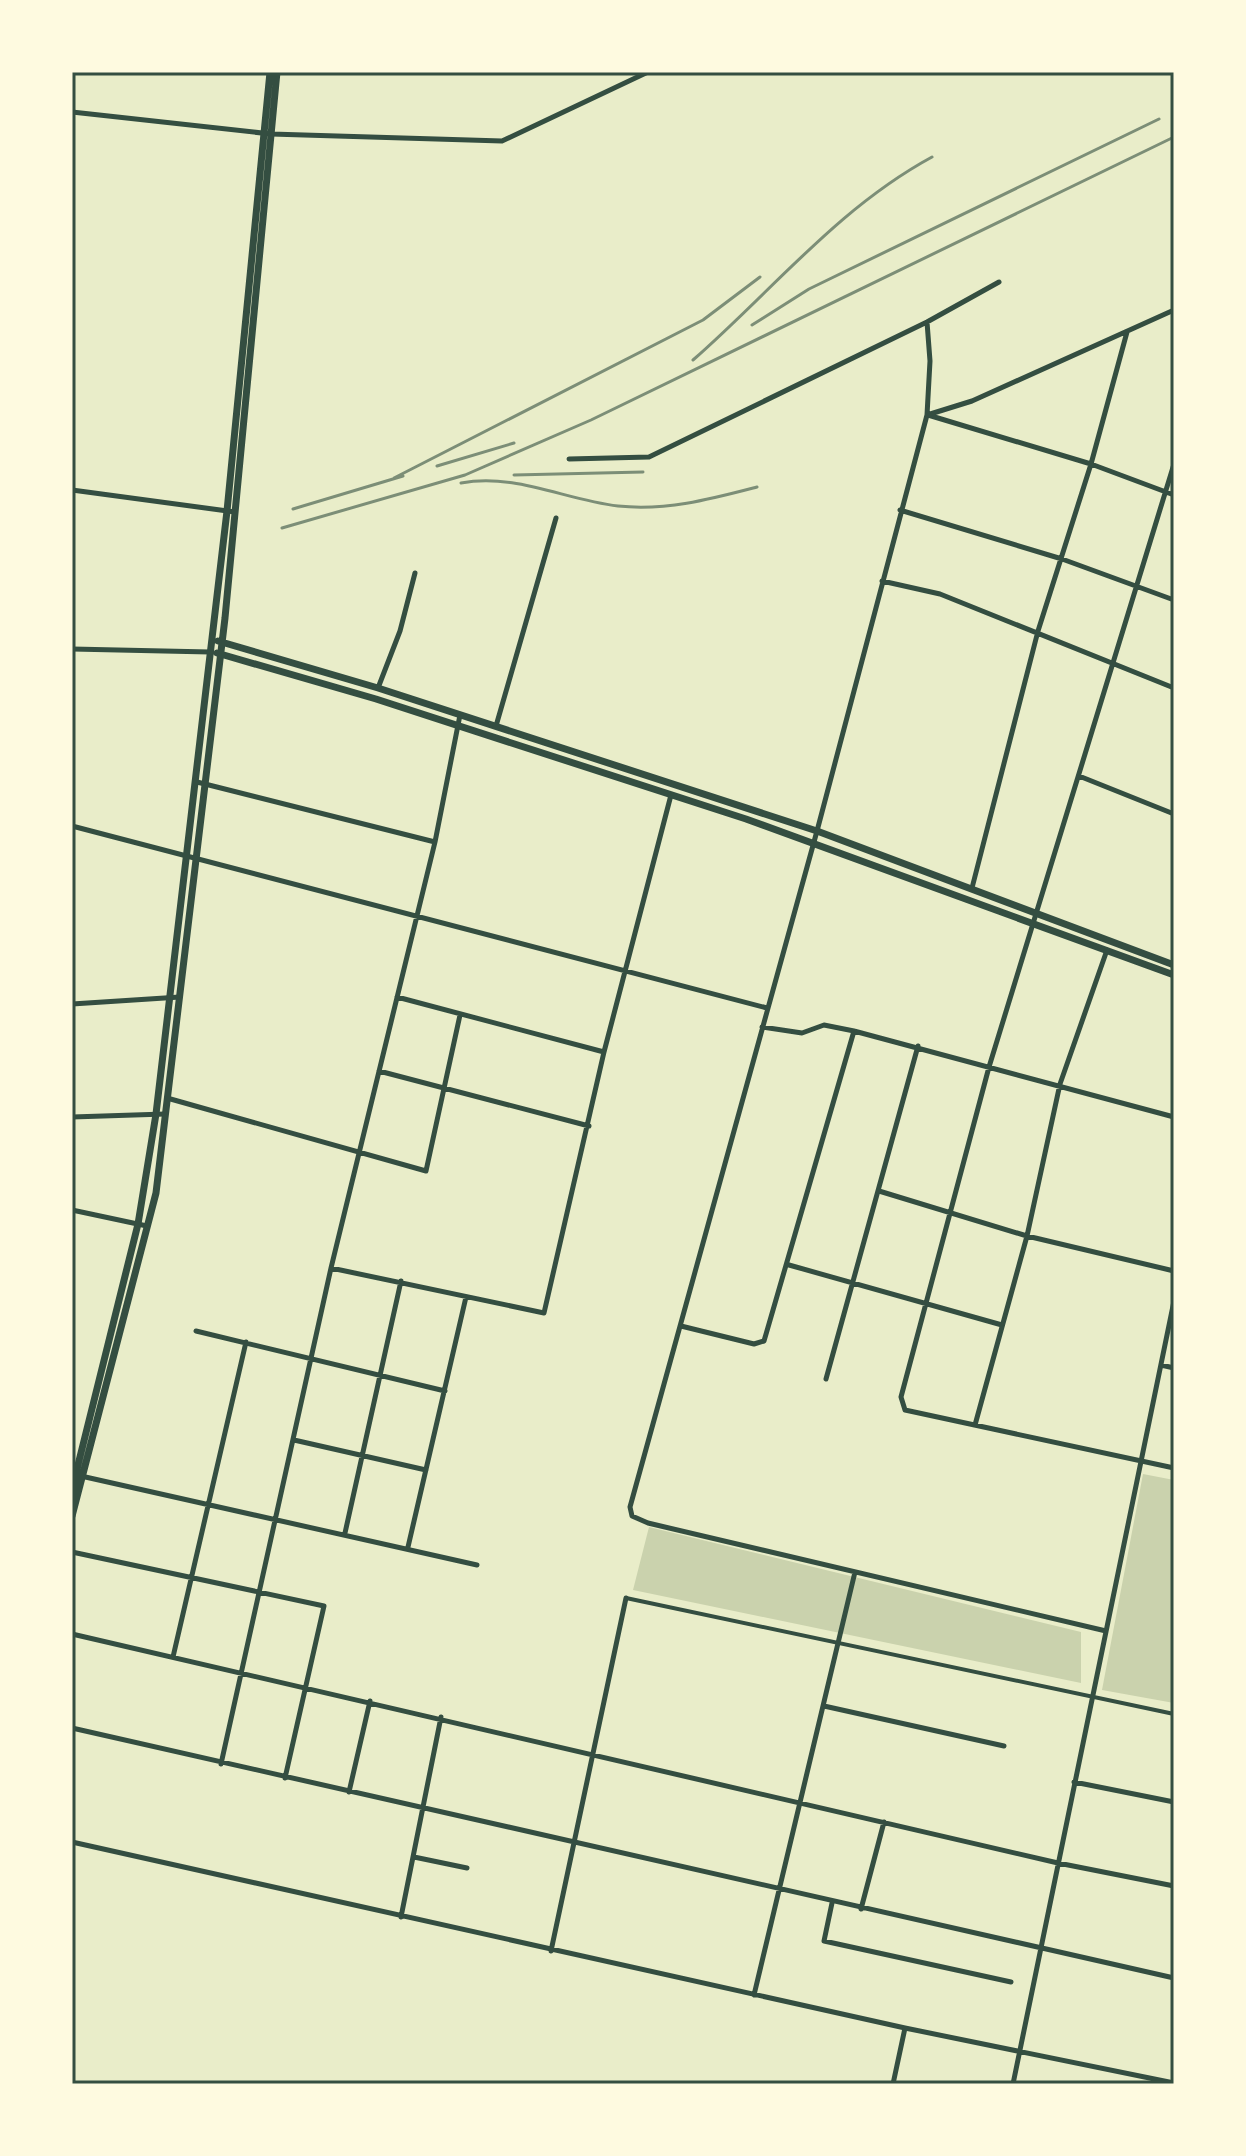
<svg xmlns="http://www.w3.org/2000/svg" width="1246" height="2156" font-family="'DM Sans',sans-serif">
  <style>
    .green { fill: #cad2ad }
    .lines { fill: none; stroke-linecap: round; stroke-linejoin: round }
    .pedestrian { stroke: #344e41; stroke-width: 4 }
    .minor { stroke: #344e41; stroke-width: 5 }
    .secondary { stroke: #344e41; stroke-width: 7 }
    .rail { stroke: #7c8e77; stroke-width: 3 }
    .neatline { fill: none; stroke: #344e41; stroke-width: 3 }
  </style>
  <rect width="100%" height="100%" fill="#e9edc9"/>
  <!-- green -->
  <path class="green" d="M1143 1474 1174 1480V1703L1102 1690Z
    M649 1527 1081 1632V1683L633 1590Z"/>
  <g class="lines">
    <!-- pedestrian -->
    <path class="pedestrian" d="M626 1598 1174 1714"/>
    <!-- minor -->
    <path class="minor" d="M72 112 271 134 502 141 648 72
      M927 322 930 361 927 415 817 831 630 1507 632 1516 648 1523 1106 1631
      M927 415 972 401 1174 310
      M928 415 1091 464 1174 495
      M569 459 649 457 927 322 999 282
      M1174 464 989 1067 901 1397 905 1410 1174 1468
      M72 490 235 512
      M900 510 1062 559 1174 600
      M882 581 940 594 1174 688
      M72 649 210 652
      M378 688 400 631 415 573
      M496 726 556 518
      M1079 776 1174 814
      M197 782 435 842
      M72 826 767 1008
      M972 888 1038 631 1091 464 1127 332
      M397 997 604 1052
      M72 1004 180 997
      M762 1027 802 1033 824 1025 854 1031 1174 1117
      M379 1071 589 1126
      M167 1098 426 1171 460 1015
      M72 1117 165 1114
      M879 1191 1027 1236 1174 1271
      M72 1210 147 1226
      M789 1265 1002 1325
      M331 1268 544 1313 604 1052 671 795
      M681 1326 754 1344 764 1341 854 1031
      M196 1331 445 1391
      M1161 1365 1174 1368
      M826 1379 918 1046
      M975 1425 1027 1236 1060 1084 1107 950
      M294 1440 426 1470
      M72 1474 477 1565
      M345 1533 401 1281
      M408 1547 466 1297
      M72 1552 324 1606 285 1778
      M72 1634 1058 1863 1174 1886
      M173 1657 246 1342
      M824 1706 1004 1746
      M72 1728 1174 1978
      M221 1764 331 1268 435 842 460 715
      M1074 1782 1174 1802
      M349 1792 370 1701
      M72 1842 905 2028 1174 2083
      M414 1857 467 1868
      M832 1903 824 1941 1011 1982
      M861 1909 884 1822
      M401 1917 441 1717
      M551 1951 626 1598
      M754 1995 855 1572
      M893 2084 905 2028
      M1013 2084 1174 1301"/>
    <!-- secondary -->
    <path class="secondary" d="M218 641 378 688 817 831 1174 965
      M217 653 376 699 746 819 1174 975
      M72 1489 138 1224 156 1114 227 511 270 72
      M72 1516 156 1193 225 618 277 72"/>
    <!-- rail -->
    <path class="rail" d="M752 325 809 289 1159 119
      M693 360C773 290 838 208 932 157
      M437 466 514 443
      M514 475 643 472
      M394 478 703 320 760 277
      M461 483C516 473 565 500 618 506 667 511 711 499 757 487
      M293 509 403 476
      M282 528 465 475 591 420 1174 137"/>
  </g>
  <!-- border -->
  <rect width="1246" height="2156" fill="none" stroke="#fefae0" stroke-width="148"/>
  <rect x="74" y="74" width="1098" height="2008" class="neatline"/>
</svg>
